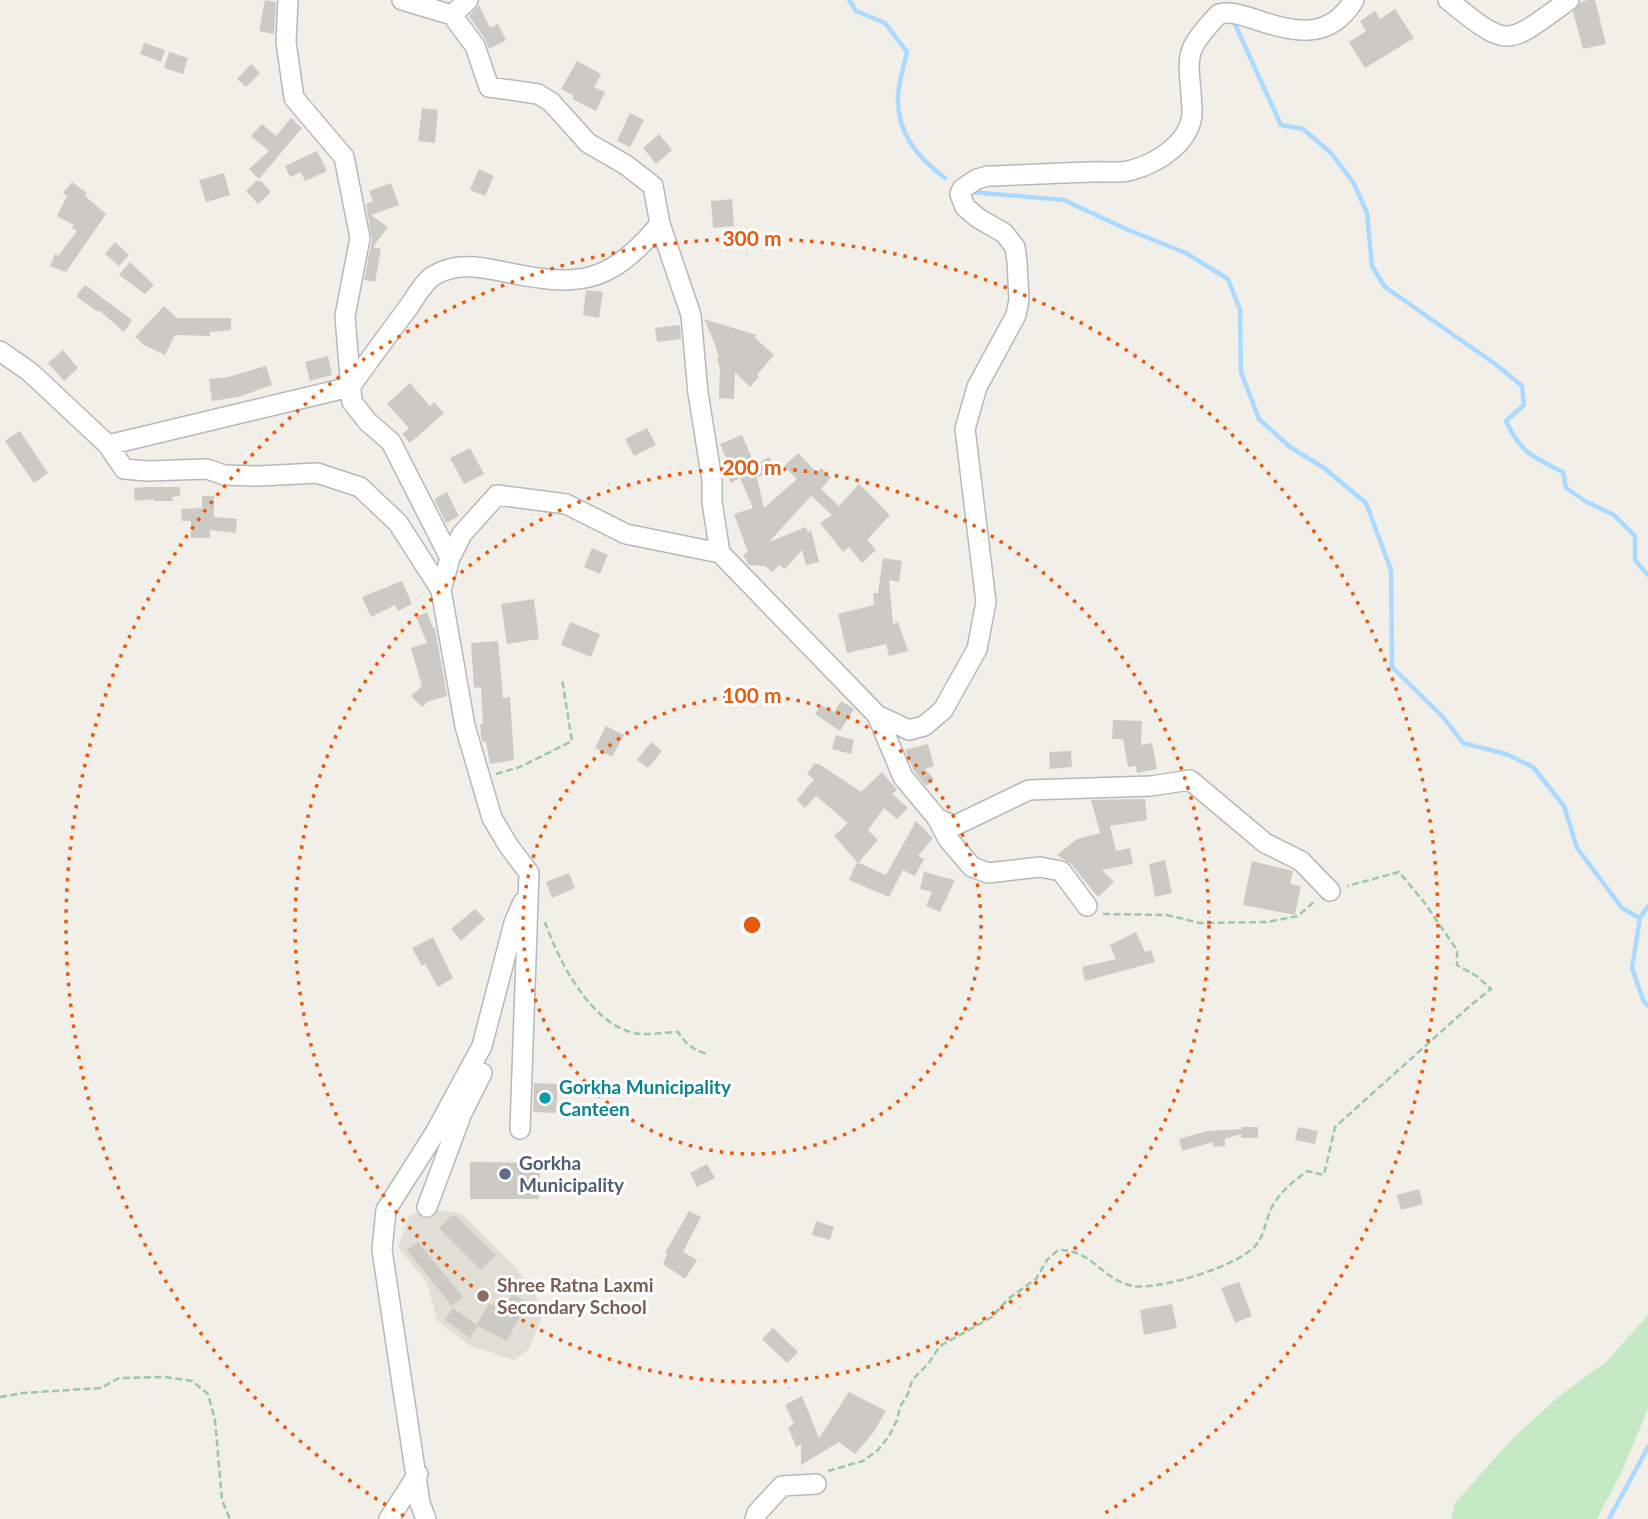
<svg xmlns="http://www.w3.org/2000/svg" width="1648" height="1519" font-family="Lato,sans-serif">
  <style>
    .education { fill: #e1ded6 }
    .green { fill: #c5e8c5 }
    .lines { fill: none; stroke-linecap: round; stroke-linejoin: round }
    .stream { stroke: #aadaff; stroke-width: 4.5 }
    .building { fill: #cccac5 }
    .minor-casing { stroke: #b5b8bc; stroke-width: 22 }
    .path { stroke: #9cc7a9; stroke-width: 2.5; stroke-dasharray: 7 3.5; stroke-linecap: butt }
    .minor { stroke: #fff; stroke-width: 19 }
    .ring { fill: none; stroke: #e8590c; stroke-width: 3.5; stroke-dasharray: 3.5 7 }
    .culture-dot { fill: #0f9aa8; stroke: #fff; stroke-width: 2.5 }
    .service-dot { fill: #5c6f8a; stroke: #fff; stroke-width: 2.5 }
    .education-dot { fill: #8d6e63; stroke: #fff; stroke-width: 2.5 }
    .labels { text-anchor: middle; stroke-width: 6; stroke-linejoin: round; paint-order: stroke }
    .culture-label { font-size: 19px; font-weight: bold; fill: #0d838f; stroke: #fff; text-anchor: start }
    .service-label { font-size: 19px; font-weight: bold; fill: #4e5e75; stroke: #fff; text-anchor: start }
    .education-label { font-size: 19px; font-weight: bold; fill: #785e54; stroke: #fff; text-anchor: start }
    .centre { fill: #e8590c; stroke: #fff; stroke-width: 3.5 }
    .ring-label { font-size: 21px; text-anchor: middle; font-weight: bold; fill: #e8590c; stroke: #fff; stroke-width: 6; stroke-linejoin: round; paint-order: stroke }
  </style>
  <rect width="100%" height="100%" fill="#f1efe8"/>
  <!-- education -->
  <path class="education" d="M433 1210 461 1213 515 1267 545 1309 529 1349 514 1360 469 1345 437 1321 427 1283 398 1247 410 1215Z"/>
  <!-- green -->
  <path class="green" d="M1648 1315V1409L1622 1471 1597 1519H1451L1455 1503 1513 1438 1558 1397 1606 1362Z"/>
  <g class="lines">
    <!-- stream -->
    <path class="stream" d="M849 0 856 11 885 23 907 52C904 66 899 81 898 95 896 132 917 157 945 178
      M1233 20 1281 125 1303 129 1331 153 1353 182 1367 213 1372 266 1385 287 1498 366 1522 386 1524 405 1506 421C1521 453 1531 456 1563 472L1566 488 1585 501 1614 515 1635 536V560L1648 575
      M972 192 1064 200 1126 229 1186 253 1228 279 1240 310 1241 372 1259 419 1290 447 1324 468 1366 503 1391 570 1392 667 1443 717 1463 743 1506 754 1533 767 1564 806 1577 848 1622 908 1640 918
      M1648 906 1640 918 1632 968 1644 1002 1648 1006
      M1609 1519 1648 1447"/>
  </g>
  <!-- building -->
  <path class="building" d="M265 0 276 2 274 34 259 31Z
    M1588 0H1595L1606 44 1583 49 1573 12 1581 2Z
    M479 5 490 28 498 24 506 40 489 49 485 39 469 16Z
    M1395 9 1414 38 1365 68 1349 42 1366 31 1360 21 1375 11 1380 19Z
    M144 43 165 50 161 62 140 54Z
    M169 52 188 58 183 74 164 68Z
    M577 61 601 74 594 87 605 92 596 111 572 99 574 96 561 89Z
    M251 64 260 73 246 87 237 79Z
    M422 108 438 110 435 143 418 141Z
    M630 113 644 120 630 147 617 141Z
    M291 118 302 128 259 179 249 169 269 151 251 136 262 124 276 136Z
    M659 134 672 150 656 164 643 148Z
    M317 151 327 171 305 181 301 172 290 177 285 166Z
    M479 169 494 176 485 196 470 190Z
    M224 173 230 195 206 202 199 180Z
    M256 181H261L271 192 258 204 246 191Z
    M72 182 87 193 85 196 106 214 66 272 50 266 55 254 58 256 77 231 72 228 74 225 57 216 67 196 63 193Z
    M391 183 399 205 371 215 388 227 373 247 381 249 375 282 364 280 372 240 366 204 373 201 369 191Z
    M732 199 734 226 713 228 711 201Z
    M115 242 129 255 119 266 105 254Z
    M130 262 154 285 145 294 119 275Z
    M85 285 132 320 124 332 99 310 98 312 76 296Z
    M586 290 603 292 599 318 583 315Z
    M164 306 177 318H231V330L210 332V336L175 335 165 355 144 345 135 337Z
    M704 319 756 335 755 338 774 355 757 375 759 377 750 387 735 372 734 399 719 398 720 369 717 358H719L714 342Z
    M680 325 681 339 657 342 655 328Z
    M63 350 78 368 64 381 48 363Z
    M328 356 332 375 310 381 305 362Z
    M266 366 272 385 238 397 212 401 209 379 228 377Z
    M410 383 430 406 434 402 444 413 410 443 402 434 409 428 387 404Z
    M647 428 656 445 634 456 625 439Z
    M20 431 48 473 34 483 5 441Z
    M742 435 755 465 769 457 776 467 757 478 764 508 797 479 784 466 798 453 817 473 821 468 831 477 821 489 839 506 859 484 890 515 867 540 876 550 862 563 849 547 843 552 820 523 832 515 811 496 769 542 806 527 808 533 811 530 819 562 806 565 802 550 785 569 779 565 772 572 765 566 749 565 743 555 748 552 734 514 753 508 740 478 731 483 723 465 728 463 720 444Z
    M470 448 484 474 464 484 450 458Z
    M147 487H180V496L172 497 173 501H154V499L135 501 134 488Z
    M447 492 459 516 446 523 434 499Z
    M202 496H214V517L237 519 236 533 210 530V538H191V521H182L181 509 202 508Z
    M592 548 608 555 600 574 584 567Z
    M883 558 902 561 899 582 889 580 893 624 898 622 908 651 889 656 886 644 847 653 838 614 874 605 873 593H878Z
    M402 581 412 604 398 611 395 605 371 617 362 597Z
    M534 599 539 639 507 644 501 604Z
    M427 612 433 628H435L447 696 427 702 422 707 411 696 422 686 411 648 427 643 416 617Z
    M570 622 600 634 591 657 561 645Z
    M498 641 503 698 510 697 514 760 490 764 486 742H483L481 736 480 724H483L481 687 474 688 471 643Z
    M841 701 854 709 840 731 815 714 821 705 834 712Z
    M1113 720 1142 721 1141 745 1152 743 1157 769 1137 773 1136 766 1128 767 1123 739H1112Z
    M606 726 624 735 612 757 595 748Z
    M836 735 854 740 851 754 832 749Z
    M651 742 662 751 648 768 637 760Z
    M928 744 934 766 925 769 934 779 926 786 914 771 905 750Z
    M1071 751 1072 767 1050 769 1049 752Z
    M814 764H819L861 792 882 772 897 790 892 794 908 808 897 819 884 808 868 830 878 840 858 863 834 836 848 823 816 796 805 808 797 800 814 779 807 774Z
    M1145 799 1147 820 1110 826 1116 851 1130 848 1133 864 1102 870 1114 882 1098 897 1071 864 1057 855 1077 839 1100 833 1091 800Z
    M916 821 933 838 918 856 924 859 915 876 903 870 889 897 849 880 857 862 886 875Z
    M1165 860 1172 893 1155 897 1149 864Z
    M1252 861 1293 871 1290 884 1301 886 1295 915 1243 905Z
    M924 872 955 880 940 912 926 906 932 892 920 889Z
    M569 873 575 888 552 898 546 882Z
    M475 909 485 919 461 941 451 929Z
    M1136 932 1145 952 1151 950 1155 962 1085 981 1082 967 1116 959 1110 945Z
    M433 937 453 978 438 987 425 964 422 966 412 948Z
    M534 1083 558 1084 556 1113 533 1112Z
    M1242 1127H1258V1138H1241V1134L1225 1139V1146L1213 1147V1142L1182 1151 1179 1139 1207 1131 1242 1129Z
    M1298 1127 1318 1131 1315 1144 1295 1140Z
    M470 1162 540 1163 539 1199H470Z
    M707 1164 715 1178 697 1187 690 1173Z
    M1419 1189 1423 1204 1401 1210 1397 1195Z
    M689 1211 701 1217 683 1252 697 1260 685 1279 663 1264 667 1254 665 1253Z
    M451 1216H456L496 1255 481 1270 439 1228Z
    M816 1221 834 1227 830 1240 812 1235Z
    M418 1242 463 1297 452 1306 407 1250Z
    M1239 1282 1252 1316 1235 1323 1221 1288Z
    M512 1294 527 1302 507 1341 478 1326 470 1338 445 1320 453 1308 477 1325 489 1303 503 1311Z
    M1172 1304 1177 1328 1144 1335 1140 1310Z
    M773 1328 798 1352 787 1363 762 1339Z
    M849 1392 886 1411 873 1433 855 1454 839 1442 801 1465V1444L796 1447 788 1427 794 1424 785 1405 802 1396 819 1438Z"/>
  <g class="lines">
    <!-- minor casing -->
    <g class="minor-casing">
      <path id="minor" d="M288 0 286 42 294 98 344 157 360 238 345 316 352 402 368 422 391 442 450 558
        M1448 0C1510 50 1505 46 1569 0
        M452 15 468 0
        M660 224 691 315 698 393 712 480V502L720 553
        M0 351 30 372 108 445 350 387C370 359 390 332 410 305 416 296 424 282 433 276 454 263 476 266 500 271 577 287 607 287 660 224L653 186 626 165 588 143 551 102 538 94 489 87 475 46 452 15 402 0
        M108 445 124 469 147 471 207 469 224 475 259 476 317 473 360 487 398 523 441 590
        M877 715 903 777 937 818 948 839 972 867 988 873 1040 867 1061 871 1087 906
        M937 818 954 826 1029 790 1151 786 1190 780 1265 843 1301 861 1330 891
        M520 1129 529 873 508 845 492 818 465 726 441 590 450 558 462 534 497 495 566 504 626 534 720 553 877 715 909 730 924 726 943 710 977 649 986 602 965 429 977 387 1016 315 1019 300 1017 261 1015 247 1004 233 978 218 965 207 960 194 962 189 977 179 988 176C1022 175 1056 173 1090 172 1103 171 1120 174 1132 170 1158 163 1193 141 1192 110 1190 57 1179 55 1219 14 1232 11 1244 16 1257 20 1295 33 1330 40 1354 0
        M427 1207 462 1113 482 1073
        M389 1519 418 1474
        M426 1519 420 1503 382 1250 386 1210 435 1133 482 1046 514 923 523 902
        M755 1519 757 1513 782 1486 816 1484"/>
    </g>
    <!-- path -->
    <path class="path" d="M496 774 520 767 572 741 562 679
      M1103 914 1167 915 1200 923 1267 922 1298 916 1316 900
      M545 922C558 960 591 1024 634 1033 645 1036 666 1032 678 1032 686 1044 694 1051 708 1054
      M0 1397 23 1393 101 1388 119 1378 166 1377 192 1381 208 1394 215 1420 222 1500 230 1519
      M828 1471 863 1461 878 1450 889 1436 897 1420 900 1407 908 1394 912 1380 928 1364 940 1346 992 1317 1008 1299 1036 1279 1047 1260 1058 1250C1092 1249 1102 1280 1133 1286 1160 1290 1240 1266 1257 1244 1264 1235 1266 1220 1271 1209 1279 1192 1293 1182 1307 1171L1324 1175 1335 1127 1472 1004 1491 989 1478 977 1457 965V950L1424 902 1399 872 1347 886"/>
    <!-- minor -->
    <use href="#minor" class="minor"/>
  </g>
  <!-- distance rings -->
  <g class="ring">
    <circle cx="752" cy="925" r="229"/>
    <circle cx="752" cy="925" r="457"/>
    <path d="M404 1516A686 686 0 1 1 1100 1516"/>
  </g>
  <!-- markers -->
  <circle class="culture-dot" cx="545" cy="1098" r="7"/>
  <circle class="service-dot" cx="505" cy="1174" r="7"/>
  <circle class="education-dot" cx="483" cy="1296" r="7"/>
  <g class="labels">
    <!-- culture labels -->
    <g class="culture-label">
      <text x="559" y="1094">Gorkha Municipality<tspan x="559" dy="22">Canteen</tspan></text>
    </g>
    <!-- service labels -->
    <g class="service-label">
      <text x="519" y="1170">Gorkha<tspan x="519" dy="22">Municipality</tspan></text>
    </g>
    <!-- education labels -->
    <g class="education-label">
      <text x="497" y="1292">Shree Ratna Laxmi<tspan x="497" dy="22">Secondary School</tspan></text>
    </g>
  </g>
  <circle cx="752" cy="925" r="10" class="centre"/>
  <g class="ring-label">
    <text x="752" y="246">300 m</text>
    <text x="752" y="475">200 m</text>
    <text x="752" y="703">100 m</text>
  </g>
</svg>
